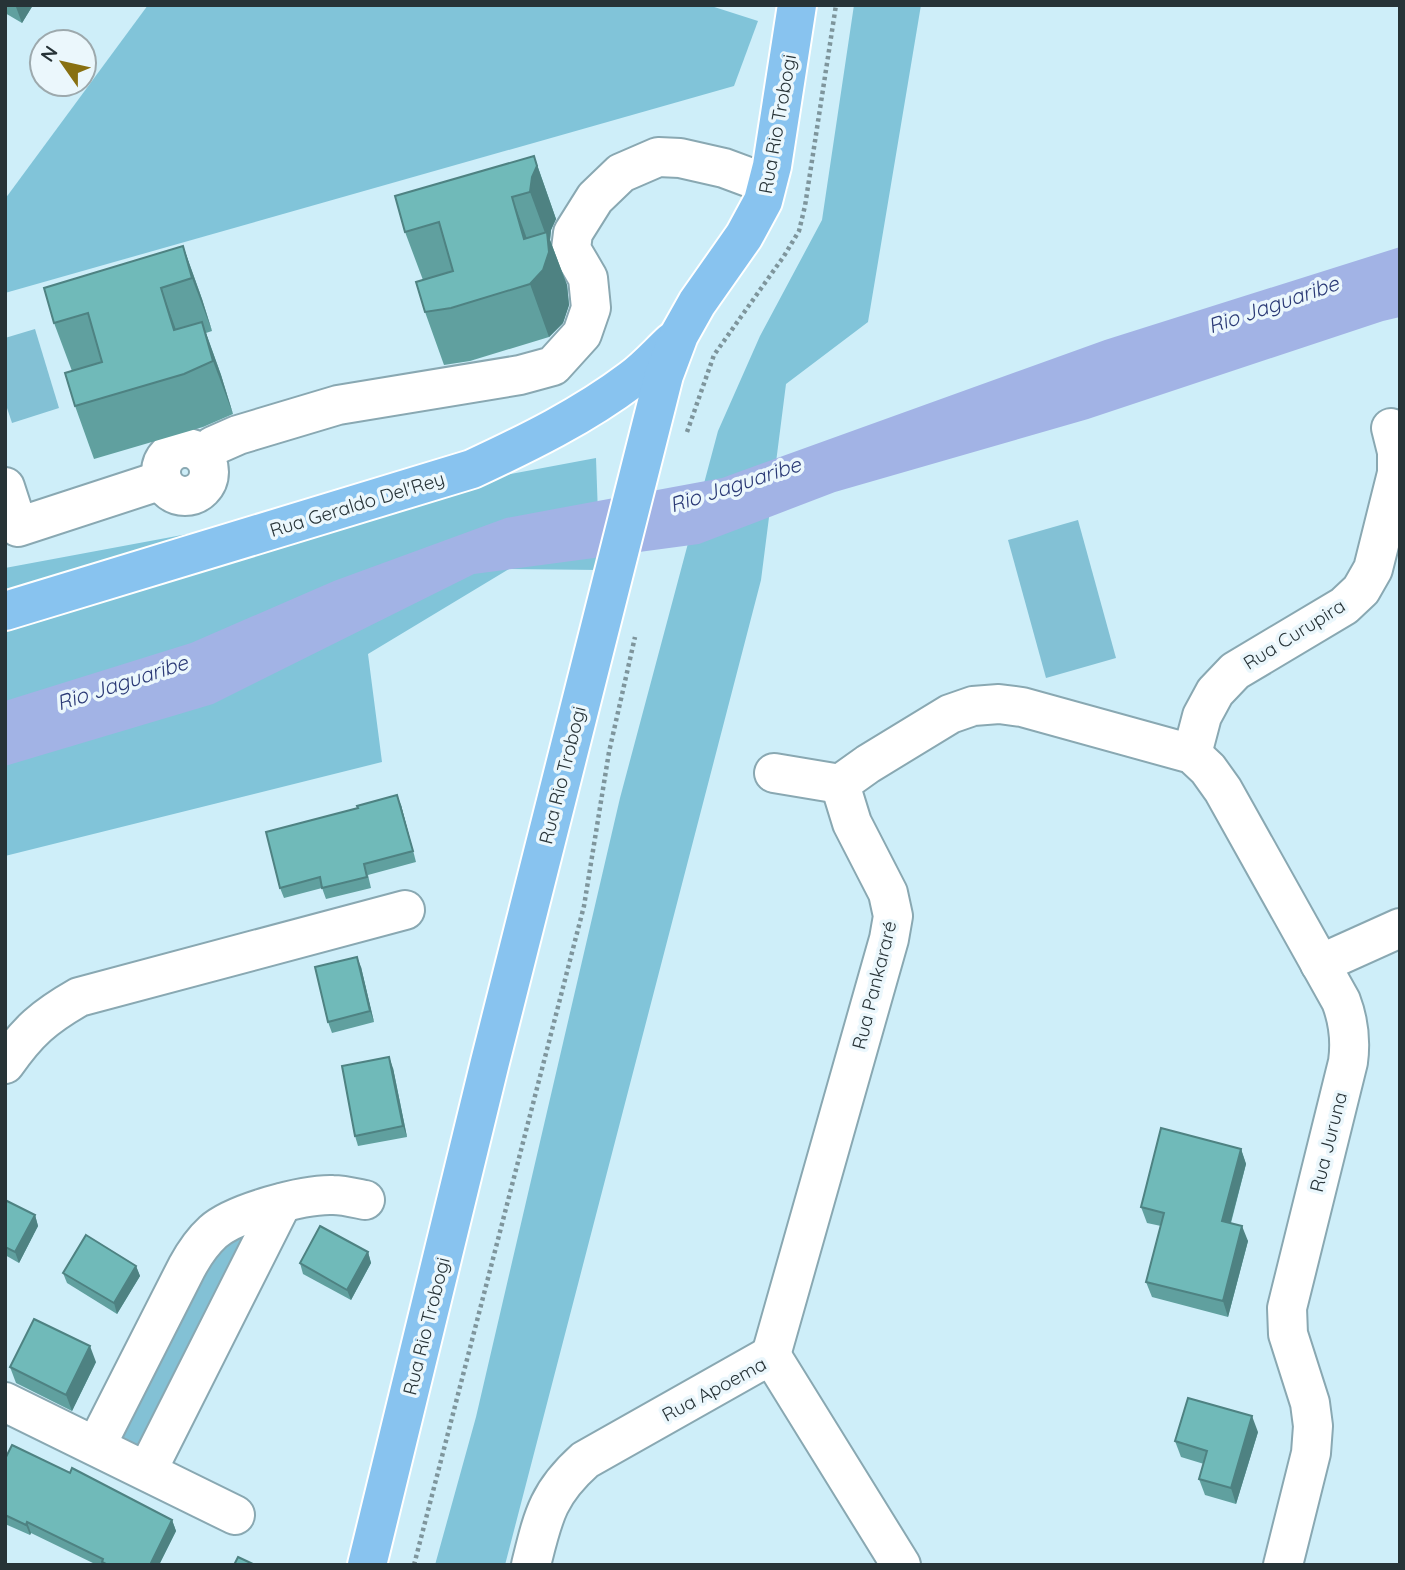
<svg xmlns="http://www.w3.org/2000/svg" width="1405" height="1570" font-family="Quicksand,sans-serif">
<rect width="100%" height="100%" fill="#ceeef9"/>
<g fill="#83c1d5">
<path d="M35 329 59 408 12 423 5 402V338Z"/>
<path d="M1078 520 1116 658 1046 678 1008 540Z"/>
<path d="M243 1234 246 1239 141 1447 124 1444 120 1436 213 1250Z"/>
</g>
<g fill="#81c4d9">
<path d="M148 5H708L758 21 734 86 5 293V199Z"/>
<path d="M854 5H921L868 322 786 384 761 580 505 1565H435L476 1417 620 798 718 431 760 336 822 220Z"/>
<path d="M596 458 600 570 509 569 368 654 382 762 5 856V568Z"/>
</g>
<path fill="#a2b3e5" d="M1400 247V317L1383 321 1088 419 835 492 699 544 474 574 213 704 5 766V701L191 643 334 581 506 518 722 478 1105 340Z"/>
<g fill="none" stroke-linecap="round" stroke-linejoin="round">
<g stroke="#89a8b2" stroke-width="42">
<g id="minor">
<circle cx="185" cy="472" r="24"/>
<path d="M204 456 213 446 238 435 338 405 520 375 553 366 582 334 591 308 588 278 571 249 573 233 595 198 621 173 658 157 680 158 724 168 767 184"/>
<path d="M5 487 18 527 162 480"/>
<path d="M1192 754 1202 716 1215 692 1235 671 1344 606 1361 590 1373 569 1397 473V452L1391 428"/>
<path d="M774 773 840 784"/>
<path d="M1320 964 1400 928"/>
<path d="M5 1064C28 1031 44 1017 79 997L405 910"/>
<path d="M771 1355 889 939 893 916 888 893 852 823 840 784 868 764 950 714 973 706 999 704 1022 707 1192 754 1208 769 1223 790 1341 1001C1349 1022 1351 1040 1348 1062L1287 1308 1288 1334 1310 1403 1313 1426 1311 1453 1283 1565"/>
<path d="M5 1402 235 1515"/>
<path d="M96 1446 187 1267C194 1254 202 1242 213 1232 234 1213 304 1194 333 1195 343 1195 355 1198 365 1200"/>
<path d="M147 1471 282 1203"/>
<path d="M531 1565C543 1517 547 1494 585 1460L771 1355 901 1565"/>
</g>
</g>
<g stroke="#fff" stroke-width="42">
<g id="major">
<path d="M5 611 472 469C528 443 583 416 632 379 647 368 659 354 672 342"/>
<path d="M367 1565 490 1062 664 375 679 335 697 303 744 236 763 201 772 166 797 5"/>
</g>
</g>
<g stroke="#7e959c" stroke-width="4.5" stroke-dasharray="3.5 3.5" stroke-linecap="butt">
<path d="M687 432 714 355 784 256 799 231 805 206 836 5"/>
<path d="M414 1565 584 906 609 752 635 637"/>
</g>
<use href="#minor" stroke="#fff" stroke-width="38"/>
<use href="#major" stroke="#88c3ef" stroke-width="38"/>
</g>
<g fill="#60a09f">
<path d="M5 5H33L22 23 5 13Z"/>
<path d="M534 156 556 219 551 230 550 240 567 285 569 305 563 323 549 337 470 361 444 365 425 312 423 280 405 232Z"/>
<path d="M183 246 202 299 212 331 206 333 221 375 233 414 203 427 94 459 75 406 72 371 54 323Z"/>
<path d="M401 805 416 862 368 875 371 888 326 899 322 888 284 898 280 888Z"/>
<path d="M361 967 374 1022 332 1033 328 1022Z"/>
<path d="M393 1068 407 1137 358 1146 355 1136Z"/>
<path d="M1241 1149 1246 1164 1231 1223 1248 1241 1228 1317 1152 1297 1146 1282 1161 1226 1147 1223 1141 1207Z"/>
<path d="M5 1200 35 1215 38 1226 19 1263 5 1255Z"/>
<path d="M368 1252 371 1263 351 1300 303 1274 300 1263Z"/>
<path d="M136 1266 140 1276 117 1314 67 1283 63 1273Z"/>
<path d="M96 1362 72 1411 16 1383 10 1367Z"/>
<path d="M1258 1432 1236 1504 1205 1495 1199 1479 1204 1464 1181 1457 1175 1441Z"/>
<path d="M5 1459 172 1520 176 1531 159 1565H97L31 1533 30 1535 5 1524Z"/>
</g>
<g fill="#4e8282">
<path d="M18 5H33L22 23 16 7Z"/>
<path d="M534 156 556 219 551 230 550 240 567 285 569 305 563 323 549 337 530 284 524 239 512 197 531 250 548 241 530 192Z"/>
<path d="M183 246 202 299 212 331 192 278Z"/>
<path d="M161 288 180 341 174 330Z"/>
<path d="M202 322 221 375 233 414 213 361Z"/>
<path d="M397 795 401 805 416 862 413 851Z"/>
<path d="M357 957 361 967 374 1022 370 1011Z"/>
<path d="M389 1057 393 1068 407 1137 403 1126Z"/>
<path d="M1241 1149 1246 1164 1227 1236 1222 1221Z"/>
<path d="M35 1215 38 1226 19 1263 15 1252Z"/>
<path d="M1242 1226 1248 1241 1228 1317 1223 1301Z"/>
<path d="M368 1252 371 1263 351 1300 347 1290Z"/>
<path d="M136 1266 140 1276 117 1314 114 1303Z"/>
<path d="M90 1346 96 1362 72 1411 66 1395Z"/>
<path d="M1252 1416 1258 1432 1236 1504 1231 1488Z"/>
<path d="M172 1520 176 1531 159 1565H150Z"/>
<path d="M27 1522 31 1533 30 1535 26 1525Z"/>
</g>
<g fill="#70bab9" stroke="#4e8282" stroke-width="2">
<path d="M534 156 537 166 532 177 530 192 512 197 524 239 547 232 549 252 543 270 530 284 451 308 425 312 416 282 453 271 439 222 405 232 395 196Z"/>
<path d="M183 246 192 278 161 288 174 330 202 322 213 361 184 374 75 406 65 373 102 362 88 313 54 323 44 288Z"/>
<path d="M397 795 413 851 364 864 367 877 322 888 320 877 280 888 266 832 358 808 357 806Z"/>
<path d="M357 957 370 1011 328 1022 315 967Z"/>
<path d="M389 1057 403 1126 355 1136 342 1066Z"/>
<path d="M1161 1128 1241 1149 1222 1221 1242 1226 1223 1301 1146 1282 1164 1213 1141 1207Z"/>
<path d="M5 1200 35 1215 15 1252 5 1247Z"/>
<path d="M320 1226 368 1252 347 1290 300 1263Z"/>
<path d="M86 1235 136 1266 114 1303 63 1273Z"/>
<path d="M34 1319 90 1346 66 1395 10 1367Z"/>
<path d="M1188 1398 1252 1416 1231 1488 1199 1479 1207 1451 1175 1441Z"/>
<path d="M12 1445 70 1473 72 1468 172 1520 150 1565H108L102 1562 103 1559 27 1522 26 1525 5 1515V1459Z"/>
<path d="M238 1557 255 1565H234Z"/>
</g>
<g text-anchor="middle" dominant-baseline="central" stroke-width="7" stroke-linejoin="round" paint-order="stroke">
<g font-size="19" fill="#273337" stroke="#ebf7fc">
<text transform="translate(777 124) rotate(-80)">Rua Rio Trobogi</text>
<text transform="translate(357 504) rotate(-17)">Rua Geraldo Del'Rey</text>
<text transform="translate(1294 634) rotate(-32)">Rua Curupira</text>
<text transform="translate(562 775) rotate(-76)">Rua Rio Trobogi</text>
<text transform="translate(874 985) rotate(-76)">Rua Pankararé</text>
<text transform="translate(1328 1142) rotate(-76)">Rua Juruna</text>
<text transform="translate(426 1326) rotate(-76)">Rua Rio Trobogi</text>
<text transform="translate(714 1389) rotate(-28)">Rua Apoema</text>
</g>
<g font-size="21" font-style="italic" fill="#2b3a76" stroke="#ebf7fc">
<text transform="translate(1273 304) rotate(-19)">Rio Jaguaribe</text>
<text transform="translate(735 484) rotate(-18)">Rio Jaguaribe</text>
<text transform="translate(122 682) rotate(-18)">Rio Jaguaribe</text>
</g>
</g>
<rect width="1405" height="1570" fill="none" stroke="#273337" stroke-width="14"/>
<g transform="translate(63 63) rotate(304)"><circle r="33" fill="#ebf7fc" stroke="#9da9ad" stroke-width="2"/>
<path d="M0-5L12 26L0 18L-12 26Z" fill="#887011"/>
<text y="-10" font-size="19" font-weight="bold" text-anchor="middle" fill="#273337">N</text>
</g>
</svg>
